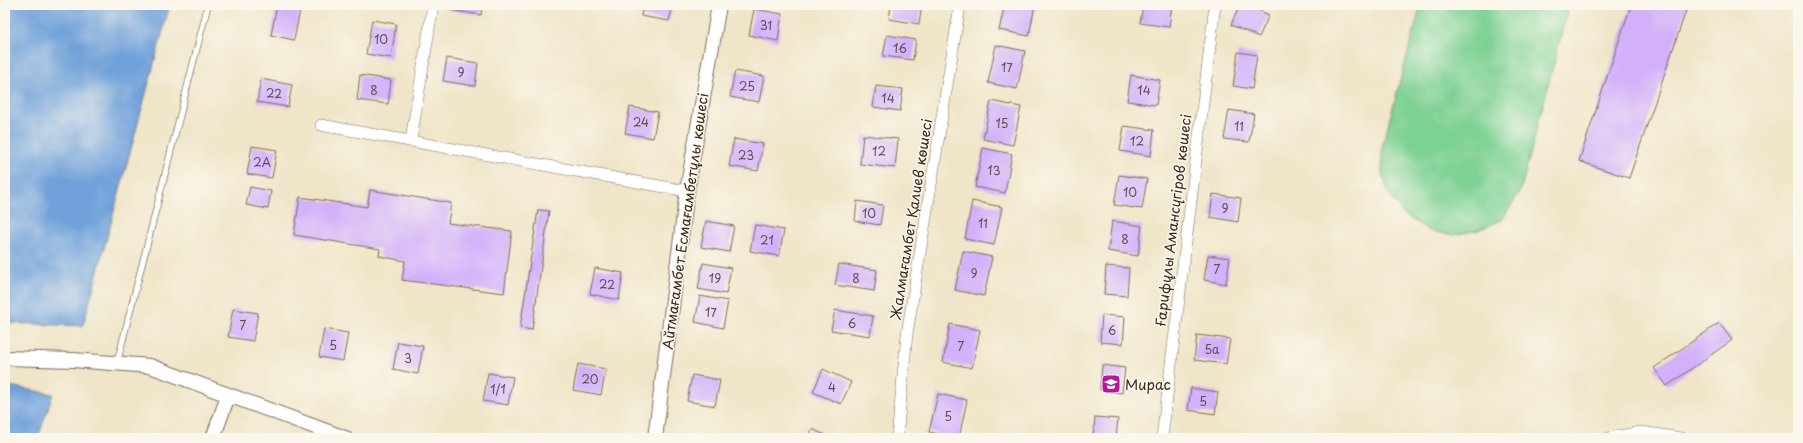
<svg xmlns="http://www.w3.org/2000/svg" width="1803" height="443" font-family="'Playpen Sans',sans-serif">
<rect width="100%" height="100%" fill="#fbf7ec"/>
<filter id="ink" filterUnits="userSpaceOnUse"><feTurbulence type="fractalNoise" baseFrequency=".025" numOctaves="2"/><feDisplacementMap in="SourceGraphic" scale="8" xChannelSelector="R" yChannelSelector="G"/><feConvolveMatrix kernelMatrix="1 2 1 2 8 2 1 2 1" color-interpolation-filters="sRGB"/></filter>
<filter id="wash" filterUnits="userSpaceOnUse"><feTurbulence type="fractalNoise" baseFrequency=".012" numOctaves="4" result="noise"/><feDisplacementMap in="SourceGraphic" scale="16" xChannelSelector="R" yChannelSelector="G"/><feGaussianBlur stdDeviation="0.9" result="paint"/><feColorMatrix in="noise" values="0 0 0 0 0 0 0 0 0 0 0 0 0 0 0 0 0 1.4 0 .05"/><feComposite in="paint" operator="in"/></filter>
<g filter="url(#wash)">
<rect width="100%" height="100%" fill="#efe5c8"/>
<path fill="#7ed194" stroke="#5c7e59" d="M1421 5H1569L1521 189 1502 220 1478 230 1453 235 1430 231 1404 215 1389 194 1382 172V147Z"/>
<g fill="#70a1da" stroke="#56667c">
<path d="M5 5H170L83 326 5 323Z"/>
<path d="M5 385 53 394 38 438H5Z"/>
</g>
<g id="blocks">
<g fill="#d2b0fa">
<path d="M277 5H301L294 40 271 35Z"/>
<path d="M450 5H482L481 15 449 10Z"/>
<path d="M604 5H626L625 10Z"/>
<path d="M643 5H673L669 21 641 16Z"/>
<path d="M891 5H922L919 24 889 19Z"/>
<path d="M1005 5H1035L1029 36 999 30Z"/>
<path d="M1143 5H1172L1169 27 1140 23Z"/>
<path d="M1240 5H1247L1269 15 1259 37 1231 25Z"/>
<path d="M1631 5H1688L1629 178 1579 161Z"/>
<path d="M754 9 782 14 778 41 749 35Z"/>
<path d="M372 20 396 24 391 58 366 54Z"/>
<path d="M887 35 916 40 913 60 883 56Z"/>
<path d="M996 45 1025 51 1017 89 988 83Z"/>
<path d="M1238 52 1257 55 1252 89 1233 86Z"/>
<path d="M447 58 478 63 475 86 443 81Z"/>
<path d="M735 71 764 76 759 102 730 97Z"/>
<path d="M360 75 391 80 388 104 357 100Z"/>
<path d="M1131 75 1160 80 1156 105 1127 101Z"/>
<path d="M261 79 292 85 288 107 257 102Z"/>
<path d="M876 86 903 89 900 111 873 107Z"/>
<path d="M991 101 1021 107 1013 145 983 139Z"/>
<path d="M630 107 658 112 653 138 625 133Z"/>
<path d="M1229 110 1254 114 1249 142 1224 139Z"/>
<path d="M1124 126 1154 130 1151 156 1120 151Z"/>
<path d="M863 135 898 139 895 168 860 164Z"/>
<path d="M734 139 763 144 758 171 729 166Z"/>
<path d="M252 146 277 150 272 178 247 174Z"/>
<path d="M983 148 1012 154 1005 193 975 187Z"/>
<path d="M1119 175 1147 179 1142 209 1114 205Z"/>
<path d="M250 187 271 191 268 209 246 205Z"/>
<path d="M370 190 451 203 448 223 512 231 504 293 402 280 405 261 379 256 380 249 294 235 300 197 367 207Z"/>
<path d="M1213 194 1241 198 1238 222 1210 217Z"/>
<path d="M857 201 883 205 880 225 855 221Z"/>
<path d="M972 201 1002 207 994 245 965 239Z"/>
<path d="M538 210 549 211 532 330 520 328Z"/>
<path d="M706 221 734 226 729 252 701 247Z"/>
<path d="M1112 221 1142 226 1138 256 1108 251Z"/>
<path d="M755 225 784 230 779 256 750 251Z"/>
<path d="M963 251 992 257 984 296 955 290Z"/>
<path d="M1208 255 1230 258 1226 284 1204 280Z"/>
<path d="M703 263 731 268 726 294 698 289Z"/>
<path d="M839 264 877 270 874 291 835 285Z"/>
<path d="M1106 266 1129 268 1127 296 1104 294Z"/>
<path d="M595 268 623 273 619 300 590 294Z"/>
<path d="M700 296 728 301 723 328 695 322Z"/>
<path d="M233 309 258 313 253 341 228 337Z"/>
<path d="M835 310 873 316 870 336 831 330Z"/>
<path d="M1102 315 1125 317 1123 344 1100 342Z"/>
<path d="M1719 323 1732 340 1667 386 1654 368Z"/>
<path d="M950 324 980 330 972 368 943 362Z"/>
<path d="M324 329 348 333 343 361 319 357Z"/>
<path d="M1197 335 1230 339 1226 364 1194 360Z"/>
<path d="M398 342 423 346 418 374 393 369Z"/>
<path d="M578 364 606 369 601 395 573 390Z"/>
<path d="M1102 365 1125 368 1122 393 1100 390Z"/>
<path d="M823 369 851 382 841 404 813 392Z"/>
<path d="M488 373 513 377 508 405 483 401Z"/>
<path d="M692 375 720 380 715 406 687 401Z"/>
<path d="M1191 388 1218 392 1215 414 1188 410Z"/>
<path d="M938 394 967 400 959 438 929 432Z"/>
<path d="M1095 417 1118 419 1116 438H1093Z"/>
<path d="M812 429 832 438H808Z"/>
</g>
</g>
</g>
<g filter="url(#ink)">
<use href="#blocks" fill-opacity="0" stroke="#7a6b5a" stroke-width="1"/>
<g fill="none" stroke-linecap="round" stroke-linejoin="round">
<g stroke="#7a6b5a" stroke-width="7">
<path id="service" d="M117 363 208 5"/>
</g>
<g stroke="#7a6b5a" stroke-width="12">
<g id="minor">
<path d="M321 125 687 191"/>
<path d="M411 140 433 5"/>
<path d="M897 438 907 334 960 5"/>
<path d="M1162 438 1215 5"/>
<path d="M1609 438 1641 432 1681 438"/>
</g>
</g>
<g stroke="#7a6b5a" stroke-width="16">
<g id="tertiary">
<path d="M5 358 73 360 150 366 345 438"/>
<path d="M213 438 228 396"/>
<path d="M655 438 687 191 719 5"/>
</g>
</g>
<use href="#service" stroke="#fff" stroke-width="5.5"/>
<use href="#minor" stroke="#fff" stroke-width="11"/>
<use href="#tertiary" stroke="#fff" stroke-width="14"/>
</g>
</g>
<defs>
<g id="school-square" transform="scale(1)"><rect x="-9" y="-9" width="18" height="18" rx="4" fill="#b5179e" stroke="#fbf7ec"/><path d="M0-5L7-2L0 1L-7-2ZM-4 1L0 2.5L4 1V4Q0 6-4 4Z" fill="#fff"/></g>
</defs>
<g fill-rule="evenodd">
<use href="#school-square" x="1111" y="384"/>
</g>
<g text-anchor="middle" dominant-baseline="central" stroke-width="3" stroke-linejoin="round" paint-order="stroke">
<g font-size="12" fill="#614c55">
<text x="766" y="25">31</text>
<text x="381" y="39">10</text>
<text x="900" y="48">16</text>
<text x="1007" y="67">17</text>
<text x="461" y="72">9</text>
<text x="747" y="86">25</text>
<text x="374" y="90">8</text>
<text x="1144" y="90">14</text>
<text x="274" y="93">22</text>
<text x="888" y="98">14</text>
<text x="641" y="122">24</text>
<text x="1002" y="123">15</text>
<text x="1239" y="126">11</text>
<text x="1137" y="141">12</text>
<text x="879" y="151">12</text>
<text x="746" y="155">23</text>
<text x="262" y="162">2А</text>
<text x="994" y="170">13</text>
<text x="1130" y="192">10</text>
<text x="1225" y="208">9</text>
<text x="869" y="213">10</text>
<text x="983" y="223">11</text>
<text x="1125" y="239">8</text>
<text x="767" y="240">21</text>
<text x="1217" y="269">7</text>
<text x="974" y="273">9</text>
<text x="715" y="278">19</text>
<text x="856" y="278">8</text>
<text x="607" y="284">22</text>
<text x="711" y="312">17</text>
<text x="852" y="323">6</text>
<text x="243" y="325">7</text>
<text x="1112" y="330">6</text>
<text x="333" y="345">5</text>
<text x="961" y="346">7</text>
<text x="1212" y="349">5а</text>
<text x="408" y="358">3</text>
<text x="590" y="379">20</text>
<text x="832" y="387">4</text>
<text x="498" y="389">1/1</text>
<text x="1203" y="401">5</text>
<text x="948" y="416">5</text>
</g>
<g font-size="14" fill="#3b2a1e" stroke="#fbf7ec">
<text transform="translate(911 219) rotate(-81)">Жалмағамбет Қалиев көшесі</text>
<text transform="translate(1173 220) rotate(-83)">Ғарифұлы Амансүгіров көшесі</text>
<text transform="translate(685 221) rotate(-82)">Айтмағамбет Есмағамбетұлы көшесі</text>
</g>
<g font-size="14" fill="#3b2a1e" stroke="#fbf7ec" text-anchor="start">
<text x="1125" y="384">Мирас</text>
</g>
</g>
<rect width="1803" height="443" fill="none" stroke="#fbf7ec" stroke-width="20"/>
</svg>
